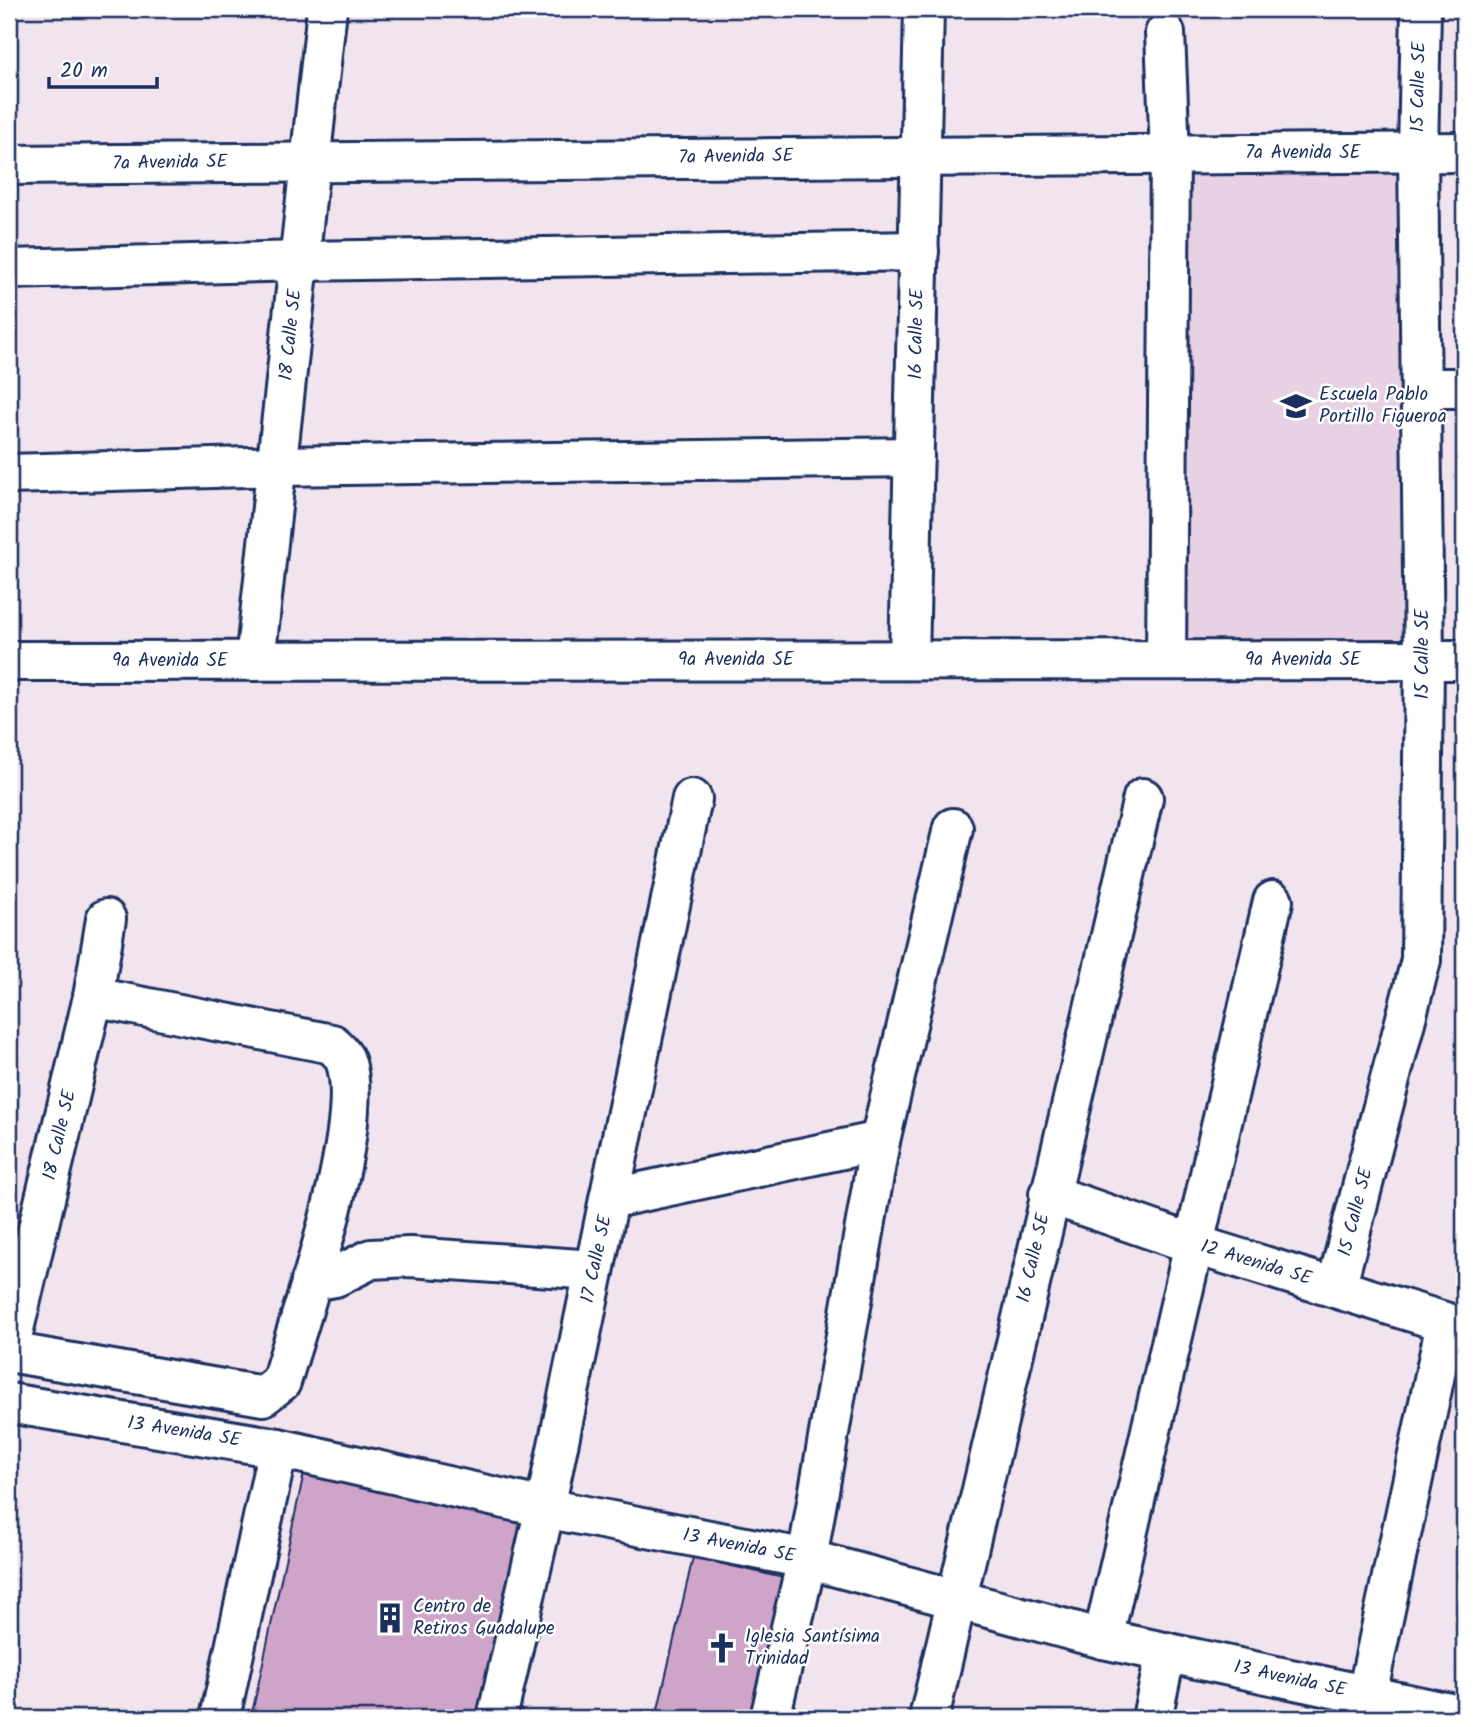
<svg xmlns="http://www.w3.org/2000/svg" width="1473" height="1727" font-family="Kalam,sans-serif">
<rect width="100%" height="100%" fill="#f1e4ef"/>
<filter id="ink" filterUnits="userSpaceOnUse"><feTurbulence type="fractalNoise" baseFrequency=".0143" numOctaves="2"/><feDisplacementMap in="SourceGraphic" scale="14" xChannelSelector="R" yChannelSelector="G"/><feConvolveMatrix kernelMatrix="1 2 1 2 8 2 1 2 1" color-interpolation-filters="sRGB"/></filter>
<g filter="url(#ink)">
<path fill="#e7d1e4" d="M1185 168H1405L1411 647 1183 644Z"/>
<g fill="#0003">
<path d="M307 1469 501 1718H253Z"/>
<path d="M712 1540 805 1562 768 1718H658L695 1558Z"/>
</g>
<g fill="#cfa4c9" stroke="#1b2f5e" stroke-width="2">
<path d="M305 1468 528 1518 484 1718H251Z"/>
<path d="M693 1557 788 1579 756 1718H656Z"/>
</g>
<g fill="none" stroke-linecap="round" stroke-linejoin="round">
<g stroke="#1b2f5e" stroke-width="44">
<g id="street">
<path d="M1165 33 1170 154 1166 660"/>
<path d="M9 165 1464 152"/>
<path d="M9 269 299 261 919 251"/>
<path d="M1421 388H1464"/>
<path d="M9 474 277 466 914 457"/>
<path d="M909 660 924 9"/>
<path d="M9 661 1464 660"/>
<path d="M255 661 327 9"/>
<path d="M1049 1194 1193 1244 1464 1328"/>
<path d="M609 1199 880 1141"/>
<path d="M311 1281 335 1277 371 1259 410 1257 594 1270"/>
<path d="M1336 1288 1421 960 1424 660 1418 153 1421 9"/>
<path d="M9 1350 93 997 106 919"/>
<path d="M9 1352 263 1396 281 1382C301 1313 368 1123 345 1060 343 1054 336 1049 332 1044L93 997"/>
<path d="M9 1403 278 1448 545 1508 807 1559 1103 1639 1464 1716"/>
<path d="M1103 1639 1273 901"/>
<path d="M220 1718 278 1448"/>
<path d="M497 1718 545 1508 692 799"/>
<path d="M770 1718 807 1559 880 1141 953 828"/>
<path d="M929 1718 1143 798"/>
<path d="M1152 1718 1166 1652"/>
<path d="M1362 1718 1446 1323"/>
</g>
</g>
<use href="#street" stroke="#fff" stroke-width="38"/>
</g>
</g>
<defs>
<g id="school-bare" transform="scale(2.415)"><path d="M0-5L7-2L0 1L-7-2ZM-4 1L0 2.5L4 1V4Q0 6-4 4Z" fill="#1b2f5e" stroke="#fff" stroke-width="2.5" paint-order="stroke"/></g>
<g id="building-bare" transform="scale(2.415)"><path d="M-4-6H4V6H1V3H-1V6H-4ZM-2.5-4.3h1.7v1.8h-1.7ZM.8-4.3h1.7v1.8H.8ZM-2.5-1h1.7V.8h-1.7ZM.8-1h1.7V.8H.8Z" fill="#1b2f5e" stroke="#fff" stroke-width="2.5" paint-order="stroke"/></g>
<g id="church-bare" transform="scale(2.415)"><path d="M-1.2-6h2.4v3.5h3.3v2.4h-3.3V6h-2.4V-.1h-3.3v-2.4h3.3Z" fill="#1b2f5e" stroke="#fff" stroke-width="2.5" paint-order="stroke"/></g>
</defs>
<g fill-rule="evenodd">
<use href="#school-bare" x="1296" y="406"/>
<use href="#building-bare" x="390" y="1618"/>
<use href="#church-bare" x="722" y="1648"/>
</g>
<g text-anchor="middle" dominant-baseline="central" stroke-width="5" stroke-linejoin="round" paint-order="stroke">
<g font-size="19" fill="#1b2f5e" stroke="#fff">
<text transform="translate(1419 87) rotate(-89)">15 Calle SE</text>
<text x="1303" y="153">7a Avenida SE</text>
<text transform="translate(736 157) rotate(-1)">7a Avenida SE</text>
<text transform="translate(170 163) rotate(-1)">7a Avenida SE</text>
<text transform="translate(917 334) rotate(-89)">16 Calle SE</text>
<text transform="translate(291 335) rotate(-84)">18 Calle SE</text>
<text transform="translate(1423 654) rotate(-90)">15 Calle SE</text>
<text x="736" y="660">9a Avenida SE</text>
<text x="1303" y="660">9a Avenida SE</text>
<text x="170" y="661">9a Avenida SE</text>
<text transform="translate(60 1135) rotate(-77)">18 Calle SE</text>
<text transform="translate(1356 1212) rotate(-76)">15 Calle SE</text>
<text transform="translate(1034 1258) rotate(-77)">16 Calle SE</text>
<text transform="translate(597 1259) rotate(-78)">17 Calle SE</text>
<text transform="translate(1256 1263) rotate(17)">12 Avenida SE</text>
<text transform="translate(184 1432) rotate(9)">13 Avenida SE</text>
<text transform="translate(739 1546) rotate(11)">13 Avenida SE</text>
<text transform="translate(1290 1679) rotate(12)">13 Avenida SE</text>
</g>
<g font-size="19" fill="#1b2f5e" stroke="#fff" text-anchor="start">
<text x="1319" y="395">Escuela Pablo<tspan x="1319" dy="22">Portillo Figueroa</tspan></text>
<text x="413" y="1607">Centro de<tspan x="413" dy="22">Retiros Guadalupe</tspan></text>
<text x="745" y="1637">Iglesia Santísima<tspan x="745" dy="22">Trinidad</tspan></text>
</g>
</g>
<rect width="1473" height="1727" fill="none" stroke="#fff" stroke-width="35"/>
<rect x="18" y="18" width="1438" height="1692" fill="none" stroke="#1b2f5e" stroke-width="2.5" filter="url(#ink)"/>
<path d="M49 77v10h108v-10" fill="none" stroke="#1b2f5e" stroke-width="3.5"/>
<text x="60" y="77" font-size="21" fill="#1b2f5e" stroke="#ffffff" stroke-width="5" paint-order="stroke">20 m</text>
</svg>
